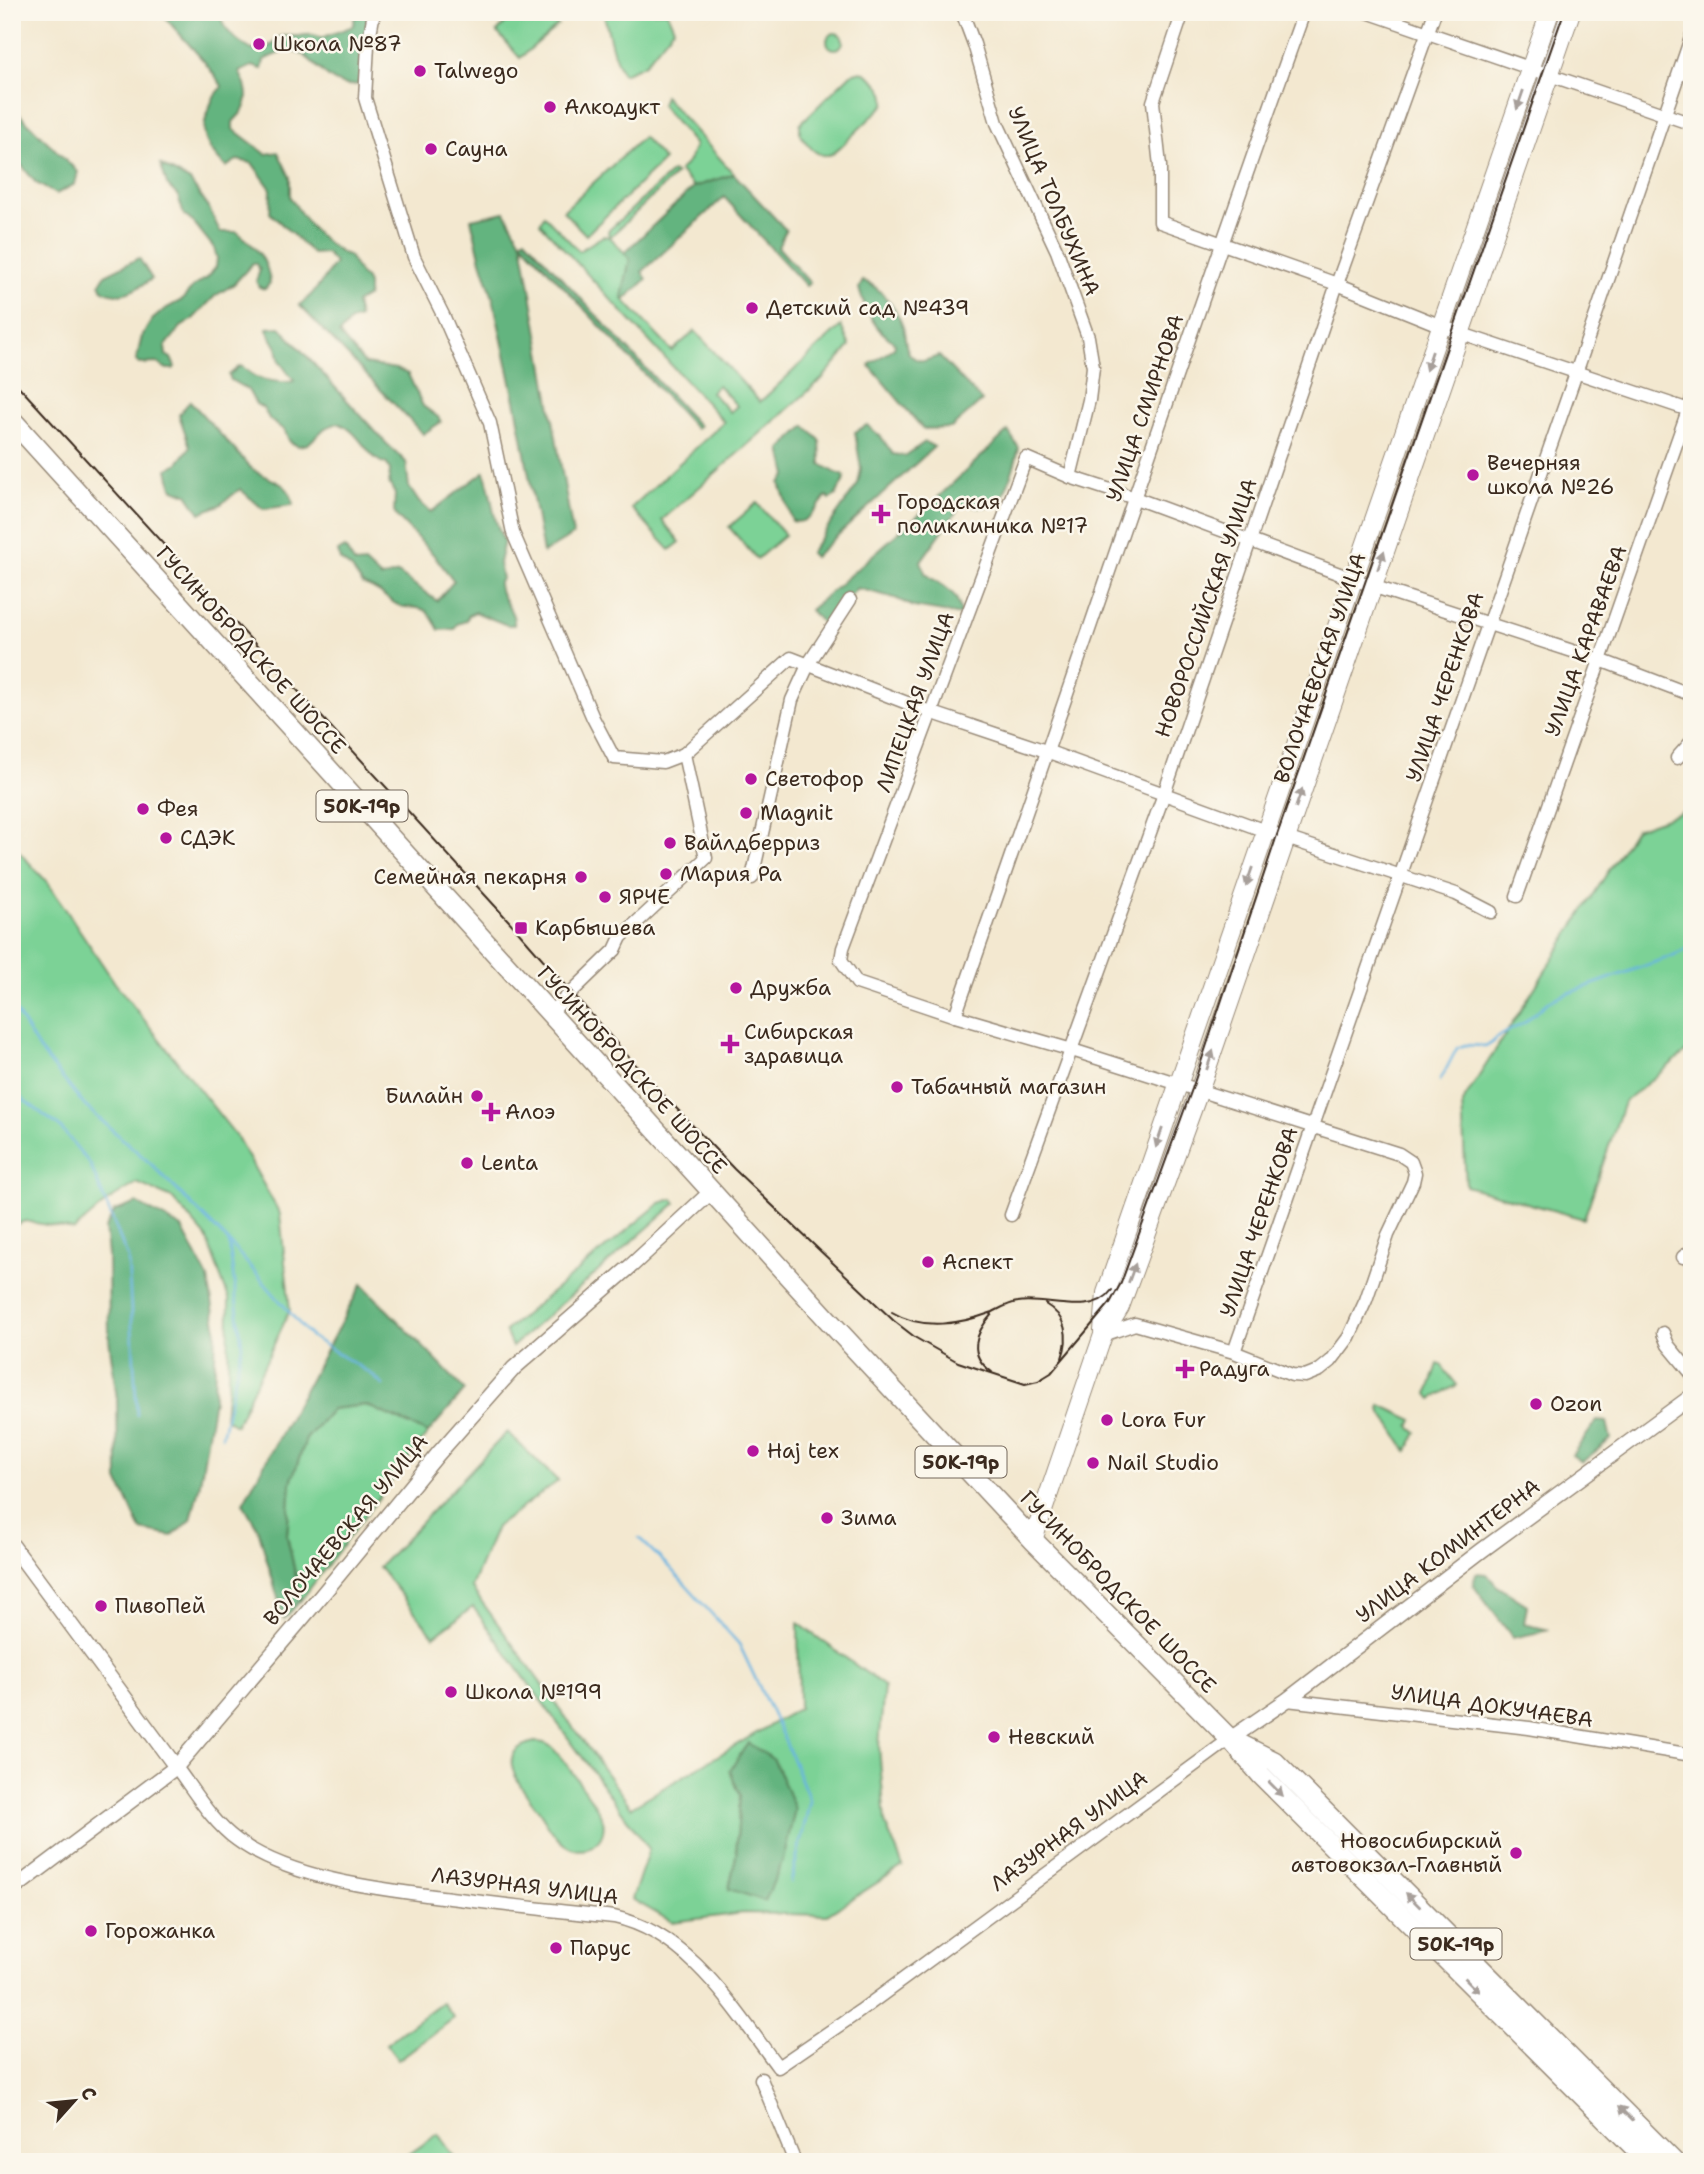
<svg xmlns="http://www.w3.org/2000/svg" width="1704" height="2174" font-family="'Shantell Sans',sans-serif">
<rect width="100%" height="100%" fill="#fbf7ec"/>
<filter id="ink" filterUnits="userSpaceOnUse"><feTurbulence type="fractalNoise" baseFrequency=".0143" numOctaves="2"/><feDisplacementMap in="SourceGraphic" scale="14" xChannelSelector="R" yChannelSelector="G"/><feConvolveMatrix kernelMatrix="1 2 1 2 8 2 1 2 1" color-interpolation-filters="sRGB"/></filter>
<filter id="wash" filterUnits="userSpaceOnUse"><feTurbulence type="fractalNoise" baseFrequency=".00686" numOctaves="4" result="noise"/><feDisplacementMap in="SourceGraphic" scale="28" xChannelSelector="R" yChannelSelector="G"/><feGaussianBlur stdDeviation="1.57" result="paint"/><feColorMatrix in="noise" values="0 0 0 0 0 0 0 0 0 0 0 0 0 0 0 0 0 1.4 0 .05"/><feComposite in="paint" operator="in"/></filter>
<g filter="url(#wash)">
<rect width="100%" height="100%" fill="#f3e8d0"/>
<g fill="#7bd296" stroke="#5b7e5a" stroke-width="2" fill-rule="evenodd">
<path d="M515 12H548L558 25 520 58 497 32Z"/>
<path d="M603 12H667L674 28 644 65 623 74C611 54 610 35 603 12Z"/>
<circle cx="835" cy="41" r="8"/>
<path d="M861 71C873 77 888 90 885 104L834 153C819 161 808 146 800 134V124L851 74Z"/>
<path d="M664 96 734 174 694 187 679 171 689 161 695 145 661 105Z"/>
<path d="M643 137 664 160 586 235 563 211Z"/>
<path d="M672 172 676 174 610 237 630 259 622 298 672 351 695 331 760 402 841 326 850 346 822 379 662 520 680 542 670 550 631 508 724 422 540 223 544 215 579 251 603 236 609 237 608 231ZM718 385 737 406 730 412 711 392Z"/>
<path d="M757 503 785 535 757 559 729 527Z"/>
<path d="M1692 809V1047L1624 1102 1584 1219 1466 1186 1462 1103 1635 829Z"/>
<path d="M12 844 48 883 115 983 237 1137 280 1214 290 1310 236 1425 225 1418 228 1382 229 1299 206 1237 172 1198 137 1183 108 1201 74 1230 25 1221 12 1226Z"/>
<path d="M673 1199 676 1203 512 1347 505 1331 660 1203Z"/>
<path d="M1438 1364 1441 1365 1457 1385 1432 1399 1428 1394Z"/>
<path d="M366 1405 428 1433 301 1600 287 1536 291 1482 306 1439 332 1409Z"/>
<path d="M1381 1405 1413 1420 1410 1427 1417 1433 1407 1451 1380 1410Z"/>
<path d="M507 1432 558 1481 496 1527 471 1587 631 1807 799 1708 798 1623 884 1686 879 1746 885 1823 903 1866 827 1915 744 1913 672 1922 632 1899 649 1849 473 1607 434 1636 379 1567ZM730 1770 783 1860 729 1889 736 1856 740 1795Z"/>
<path d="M535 1742C541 1742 546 1743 550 1746 559 1752 600 1810 603 1820 605 1829 602 1839 595 1844 589 1849 582 1851 575 1849 558 1846 548 1824 539 1811 524 1791 488 1751 535 1742Z"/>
<path d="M442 2002 454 2018 398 2060 386 2044Z"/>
<path d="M438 2134 456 2159 452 2162H398Z"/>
</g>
<g fill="#64b47f" stroke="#506f4e" stroke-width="2">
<path d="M160 12H220C221 29 238 42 252 50L272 45C280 32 286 37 298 36 308 35 311 33 321 38L351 27 354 24 355 12H371L361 83C330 95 315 56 297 52 286 50 273 55 264 60L262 69 252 66 239 72C247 85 251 101 241 113 239 116 235 119 233 122V129L266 154 278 152 290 177V197L302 215 315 232 338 251 349 256 362 277 365 278 368 284V296L356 303 359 318 350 321 339 334 365 364 396 369 408 374 423 406 438 417 441 422 423 434 299 305C315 294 325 277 335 263L326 253 313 254 270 213 271 189 252 163 237 160 226 167C202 144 198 130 213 99 215 95 220 91 222 86L203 60Z"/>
<path d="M12 107 78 172 75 184 56 194 36 183 12 154Z"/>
<path d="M161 165 190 181 209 208 220 232H237C255 246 268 259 270 283L265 289 259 287 256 281 260 270 256 264 253 263 234 284 215 296 192 320 181 327 165 347 166 355 171 358 175 367 173 369H167L157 363 139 364 136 361 142 336 152 320 165 309 182 300 194 286 207 278 216 267 217 258 214 248 194 223 184 215 178 196 167 185Z"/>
<path d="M734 174 786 230 778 247 810 283 806 286 724 197 642 272 647 279 624 300 622 297 630 259 624 253 694 187Z"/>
<path d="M505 212 521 241 525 238 699 426 696 429 522 242 573 535 543 553 518 415 493 298 481 261 471 219Z"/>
<path d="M139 258 152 279C137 289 121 300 103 290L100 283 105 275Z"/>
<path d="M863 281C881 286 897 310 903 327 907 340 902 359 924 361L939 356 982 401 951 428 923 429 869 365 894 348 895 344C890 338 883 334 878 328 871 320 861 298 859 288Z"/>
<path d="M280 327 386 443 406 462 409 487 419 502 431 512 484 472C494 497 490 514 504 541L499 563 502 579 499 582C498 598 516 610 514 625H507L475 612 469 615 466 621 457 624 455 629 439 630C435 623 432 616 426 611 416 605 407 610 398 605 386 599 376 587 363 585L352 569 340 560 338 551 345 548 355 564 365 563 381 578 398 573C411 582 423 591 437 601L454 581 432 553 397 517 394 512 395 494 389 483 390 470 387 464C366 459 362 432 338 423L325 428 308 444 298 446 290 442 284 430 270 420 263 408 256 404 248 390 231 380 229 375 240 366C245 368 249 372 254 376 261 380 286 384 294 381L280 362 277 348 267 330V328Z"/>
<path d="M190 401 252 469C268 481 291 480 293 505L263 509 240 489 220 505 200 513 187 494 172 488 168 469 178 463 190 447 179 415Z"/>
<path d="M867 425 881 437 893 454 905 456 925 442 934 447 814 557 810 553 858 484 861 469 855 432Z"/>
<path d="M805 426 820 440 821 464 838 474H843L845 478 836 495 830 499 827 496C817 506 809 526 792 521L780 483 787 475 781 449Z"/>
<path d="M1008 431 1019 448C1016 460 1006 499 995 505 986 509 971 506 961 505L921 561 925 573C941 587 959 589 961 615L914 607 895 598 857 588 823 624 810 610 931 504Z"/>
<path d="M137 1203 182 1228 208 1278 216 1325 214 1399 200 1483 191 1520 172 1536 141 1530 118 1480 117 1399 109 1339 108 1255 105 1228 115 1211Z"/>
<path d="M362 1284 465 1390 428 1433 366 1405 332 1409 306 1439 291 1482 287 1536 301 1600 284 1619 258 1529 243 1503Z"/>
<path d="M1597 1421 1607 1422 1611 1439 1582 1462 1572 1455Z"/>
<path d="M1476 1573 1487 1574 1496 1585 1527 1605 1524 1624 1549 1630 1513 1638 1473 1585Z"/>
<path d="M748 1743 774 1760 795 1809 783 1860 765 1901 729 1889 736 1856 740 1795 730 1770Z"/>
</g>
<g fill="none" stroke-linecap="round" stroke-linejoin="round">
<g stroke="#68b4e1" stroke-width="2.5">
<path d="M12 1005 38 1048 85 1106 151 1164 229 1242 242 1346 222 1436"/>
<path d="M1440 1081 1457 1048 1465 1045 1485 1046 1492 1043 1499 1036 1524 1023 1549 1001 1558 997 1672 956 1692 947"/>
<path d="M12 1085 21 1098 60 1127 90 1164 128 1258 137 1415"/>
<path d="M229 1242 310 1336 371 1374 383 1385"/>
<path d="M639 1538 671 1569 739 1644 785 1741 810 1801 791 1882"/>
</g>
</g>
</g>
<g filter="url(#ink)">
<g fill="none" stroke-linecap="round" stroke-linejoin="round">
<g stroke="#978977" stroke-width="15">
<g id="minor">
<path d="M374 12 368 45 365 98 414 257 443 315 490 423 513 533 593 718 614 758 663 762 684 754 706 858 621 937 615 950 551 1012"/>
<path d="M962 12 974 44 997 123 1057 251 1088 337 1093 367 1089 400 1070 477"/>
<path d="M1183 12 1153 102 1160 166V222L1337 284 1459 333 1692 411"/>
<path d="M1367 12 1692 124"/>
<path d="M684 754 791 658 933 713 1049 752 1271 833 1456 894 1491 912"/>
<path d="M1677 758 1692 741"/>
<path d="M752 878 792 700 809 663 850 600"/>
<path d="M1517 896 1692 399"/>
<path d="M955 1016C1073 682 1184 346 1304 12"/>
<path d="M1011 1215 1164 794 1337 284 1435 12"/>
<path d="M1683 1257 1692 1250"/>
<path d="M1663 1333 1668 1345 1692 1374"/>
<path d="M1103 1335 1135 1324 1234 1352 1292 1375 1305 1376 1320 1370 1331 1361 1349 1337 1366 1300 1388 1235 1413 1182 1415 1173 1411 1162 1399 1154 1072 1050 955 1016 857 983 841 960 843 948 1026 458 1070 477 1135 498 1372 586 1600 660 1692 695"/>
<path d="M1234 1352 1576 373 1692 35"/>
<path d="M1287 1700 1529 1728 1692 1755"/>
<path d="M176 1767C194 1791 212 1822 237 1840 291 1880 385 1890 450 1898 504 1905 559 1911 614 1917 689 1933 734 2009 778 2067L860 2011 1230 1739"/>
<path d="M761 2079 795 2162"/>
</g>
</g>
<g stroke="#978977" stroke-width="17">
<g id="tertiary">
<path d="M12 1545 176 1767"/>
<path d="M1230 1739 1287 1700 1481 1551 1692 1396"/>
<path d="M12 1890 176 1767 322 1595 438 1454 514 1368 632 1265 712 1191"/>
</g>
</g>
<g stroke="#978977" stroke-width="20">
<g id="secondary">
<path d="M1103 1331 1106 1293 1550 12"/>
<path d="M1033 1540 1103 1335 1120 1307 1199 1091 1571 12"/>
</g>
</g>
<g stroke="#978977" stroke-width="22">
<g id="primary">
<path d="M12 420 829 1321 1033 1540 1230 1739 1262 1776 1649 2162"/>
<path d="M1240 1744 1274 1761 1674 2162"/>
</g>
</g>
<use href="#minor" stroke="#fff" stroke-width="12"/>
<use href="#tertiary" stroke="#fff" stroke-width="14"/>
<use href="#secondary" stroke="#fff" stroke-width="18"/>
<use href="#primary" stroke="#fff" stroke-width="19"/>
<g stroke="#3b2a1e" stroke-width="2">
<path d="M12 379 518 931 640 1070 734 1169 894 1321 916 1338 958 1362 1025 1384 1038 1381 1051 1373 1110 1303 1121 1283 1192 1089 1277 835 1564 12"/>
<path d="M1045 1304C1066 1316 1070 1336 1062 1358"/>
<path d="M892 1312C923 1331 960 1324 993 1312 1001 1308 1009 1303 1018 1302 1046 1297 1092 1318 1112 1290"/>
<path d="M992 1314C975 1333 967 1355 992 1372"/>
</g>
</g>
<defs><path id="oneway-solid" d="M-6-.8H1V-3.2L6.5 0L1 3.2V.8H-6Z" transform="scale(1.75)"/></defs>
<g fill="#a79f9a">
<use href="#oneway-solid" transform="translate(1520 100) rotate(109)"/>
<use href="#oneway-solid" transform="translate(1429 361) rotate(109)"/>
<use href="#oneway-solid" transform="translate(1381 560) rotate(-71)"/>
<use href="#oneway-solid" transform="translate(1299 798) rotate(-71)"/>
<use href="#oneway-solid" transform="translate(1249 877) rotate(109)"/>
<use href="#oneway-solid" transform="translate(1210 1060) rotate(-71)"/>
<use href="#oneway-solid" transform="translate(1159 1138) rotate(109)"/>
<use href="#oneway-solid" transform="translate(1132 1273) rotate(-70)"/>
<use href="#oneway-solid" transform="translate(1276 1789) rotate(45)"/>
<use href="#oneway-solid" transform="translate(1413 1900) rotate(-135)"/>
<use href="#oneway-solid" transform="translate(1472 1985) rotate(45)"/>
<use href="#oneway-solid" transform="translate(1626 2113) rotate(-135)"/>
</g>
</g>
<g fill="#b5179e" stroke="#fbf7ec" stroke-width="2.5">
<circle cx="259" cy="44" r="7"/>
<circle cx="420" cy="71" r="7"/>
<circle cx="550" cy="107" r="7"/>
<circle cx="431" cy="149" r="7"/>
<circle cx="752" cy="308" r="7"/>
<circle cx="1473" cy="475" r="7"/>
<path d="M877.5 503.5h7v7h7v7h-7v7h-7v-7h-7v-7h7z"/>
<circle cx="751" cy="779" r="7"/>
<circle cx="143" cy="809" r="7"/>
<circle cx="746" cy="813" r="7"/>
<circle cx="166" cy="838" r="7"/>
<circle cx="670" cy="843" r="7"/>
<circle cx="666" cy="874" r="7"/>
<circle cx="581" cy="877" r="7"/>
<circle cx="605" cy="897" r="7"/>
<rect x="514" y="921" width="14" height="14" rx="3.5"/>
<circle cx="736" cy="988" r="7"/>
<path d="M726.5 1033.5h7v7h7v7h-7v7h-7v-7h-7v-7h7z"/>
<circle cx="897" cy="1087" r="7"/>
<circle cx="477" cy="1096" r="7"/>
<path d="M487.5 1101.5h7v7h7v7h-7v7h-7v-7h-7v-7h7z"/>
<circle cx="467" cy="1163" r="7"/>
<circle cx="928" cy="1262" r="7"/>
<path d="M1181.5 1358.5h7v7h7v7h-7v7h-7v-7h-7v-7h7z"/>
<circle cx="1536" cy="1404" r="7"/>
<circle cx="1107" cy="1420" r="7"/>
<circle cx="753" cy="1451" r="7"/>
<circle cx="1093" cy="1463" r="7"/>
<circle cx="827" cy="1518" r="7"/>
<circle cx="101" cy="1606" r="7"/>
<circle cx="451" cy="1692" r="7"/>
<circle cx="994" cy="1737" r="7"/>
<circle cx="1516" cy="1853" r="7"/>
<circle cx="91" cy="1931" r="7"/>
<circle cx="556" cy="1948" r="7"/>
</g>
<g text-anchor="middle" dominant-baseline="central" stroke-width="5" stroke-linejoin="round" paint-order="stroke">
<g fill="#fbf7ec" stroke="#75685c" stroke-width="2">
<rect x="316.5" y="790.5" width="91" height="31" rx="5"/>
<rect x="915.5" y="1446.5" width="91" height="31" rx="5"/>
<rect x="1410.5" y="1928.5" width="91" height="31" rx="5"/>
</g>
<g font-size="19" font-weight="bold" fill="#3b2a1e">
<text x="362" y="806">50К-19р</text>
<text x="961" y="1462">50К-19р</text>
<text x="1456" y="1944">50К-19р</text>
</g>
<g font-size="21" fill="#3b2a1e" stroke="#fbf7ec" text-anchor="start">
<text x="273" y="44">Школа №87</text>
<text x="434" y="71">Talwego</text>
<text x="564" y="107">Алкодукт</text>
<text x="445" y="149">Сауна</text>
<text x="766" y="308">Детский сад №439</text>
<text x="1487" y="463">Вечерняя<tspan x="1487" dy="24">школа №26</tspan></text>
<text x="897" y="502">Городская<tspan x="897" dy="24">поликлиника №17</tspan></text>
<text x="765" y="779">Светофор</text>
<text x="157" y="809">Фея</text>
<text x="760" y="813">Magnit</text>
<text x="180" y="838">СДЭК</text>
<text x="684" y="843">Вайлдберриз</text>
<text x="680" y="874">Мария Ра</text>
<text x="567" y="877" text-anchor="end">Семейная пекарня</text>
<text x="619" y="897">ЯРЧЕ</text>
<text x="535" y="928">Карбышева</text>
<text x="750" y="988">Дружба</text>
<text x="744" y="1032">Сибирская<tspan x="744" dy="24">здравица</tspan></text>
<text x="911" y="1087">Табачный магазин</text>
<text x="463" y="1096" text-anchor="end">Билайн</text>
<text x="505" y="1112">Алоэ</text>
<text x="481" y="1163">Lenta</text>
<text x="942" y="1262">Аспект</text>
<text x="1199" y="1369">Радуга</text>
<text x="1550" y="1404">Ozon</text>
<text x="1121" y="1420">Lora Fur</text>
<text x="767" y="1451">Haj tex</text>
<text x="1107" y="1463">Nail Studio</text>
<text x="841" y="1518">Зима</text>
<text x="115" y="1606">ПивоПей</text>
<text x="465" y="1692">Школа №199</text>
<text x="1008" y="1737">Невский</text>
<text x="1502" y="1841" text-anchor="end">Новосибирский<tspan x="1502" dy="24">автовокзал-Главный</tspan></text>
<text x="105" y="1931">Горожанка</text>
<text x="570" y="1948">Парус</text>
</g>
<g font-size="21" fill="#3b2a1e" stroke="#fbf7ec">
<text transform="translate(1054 201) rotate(67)">УЛИЦА ТОЛБУХИНА</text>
<text transform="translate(1145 408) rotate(-71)">УЛИЦА СМИРНОВА</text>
<text transform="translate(1206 608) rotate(-71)">НОВОРОССИЙСКАЯ УЛИЦА</text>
<text transform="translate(1586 641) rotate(-70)">УЛИЦА КАРАВАЕВА</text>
<text transform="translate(251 650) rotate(48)">ГУСИНОБРОДСКОЕ ШОССЕ</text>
<text transform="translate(1320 668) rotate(-71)">ВОЛОЧАЕВСКАЯ УЛИЦА</text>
<text transform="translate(1445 687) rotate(-71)">УЛИЦА ЧЕРЕНКОВА</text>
<text transform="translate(915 702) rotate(-70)">ЛИПЕЦКАЯ УЛИЦА</text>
<text transform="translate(632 1070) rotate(48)">ГУСИНОБРОДСКОЕ ШОССЕ</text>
<text transform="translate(1259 1222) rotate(-71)">УЛИЦА ЧЕРЕНКОВА</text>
<text transform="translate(346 1530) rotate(-50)">ВОЛОЧАЕВСКАЯ УЛИЦА</text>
<text transform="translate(1448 1551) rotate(-37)">УЛИЦА КОМИНТЕРНА</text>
<text transform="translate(1118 1592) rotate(46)">ГУСИНОБРОДСКОЕ ШОССЕ</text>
<text transform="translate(1492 1706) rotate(8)">УЛИЦА ДОКУЧАЕВА</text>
<text transform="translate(1069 1831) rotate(-36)">ЛАЗУРНАЯ УЛИЦА</text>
<text transform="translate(525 1886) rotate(7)">ЛАЗУРНАЯ УЛИЦА</text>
</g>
</g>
<rect width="1704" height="2174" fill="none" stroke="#fbf7ec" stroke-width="42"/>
<g transform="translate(74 2101) rotate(63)" stroke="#fbf7ec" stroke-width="5" paint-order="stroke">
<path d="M0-5L12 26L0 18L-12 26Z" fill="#3b2a1e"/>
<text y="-10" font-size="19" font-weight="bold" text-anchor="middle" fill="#3b2a1e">С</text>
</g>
</svg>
